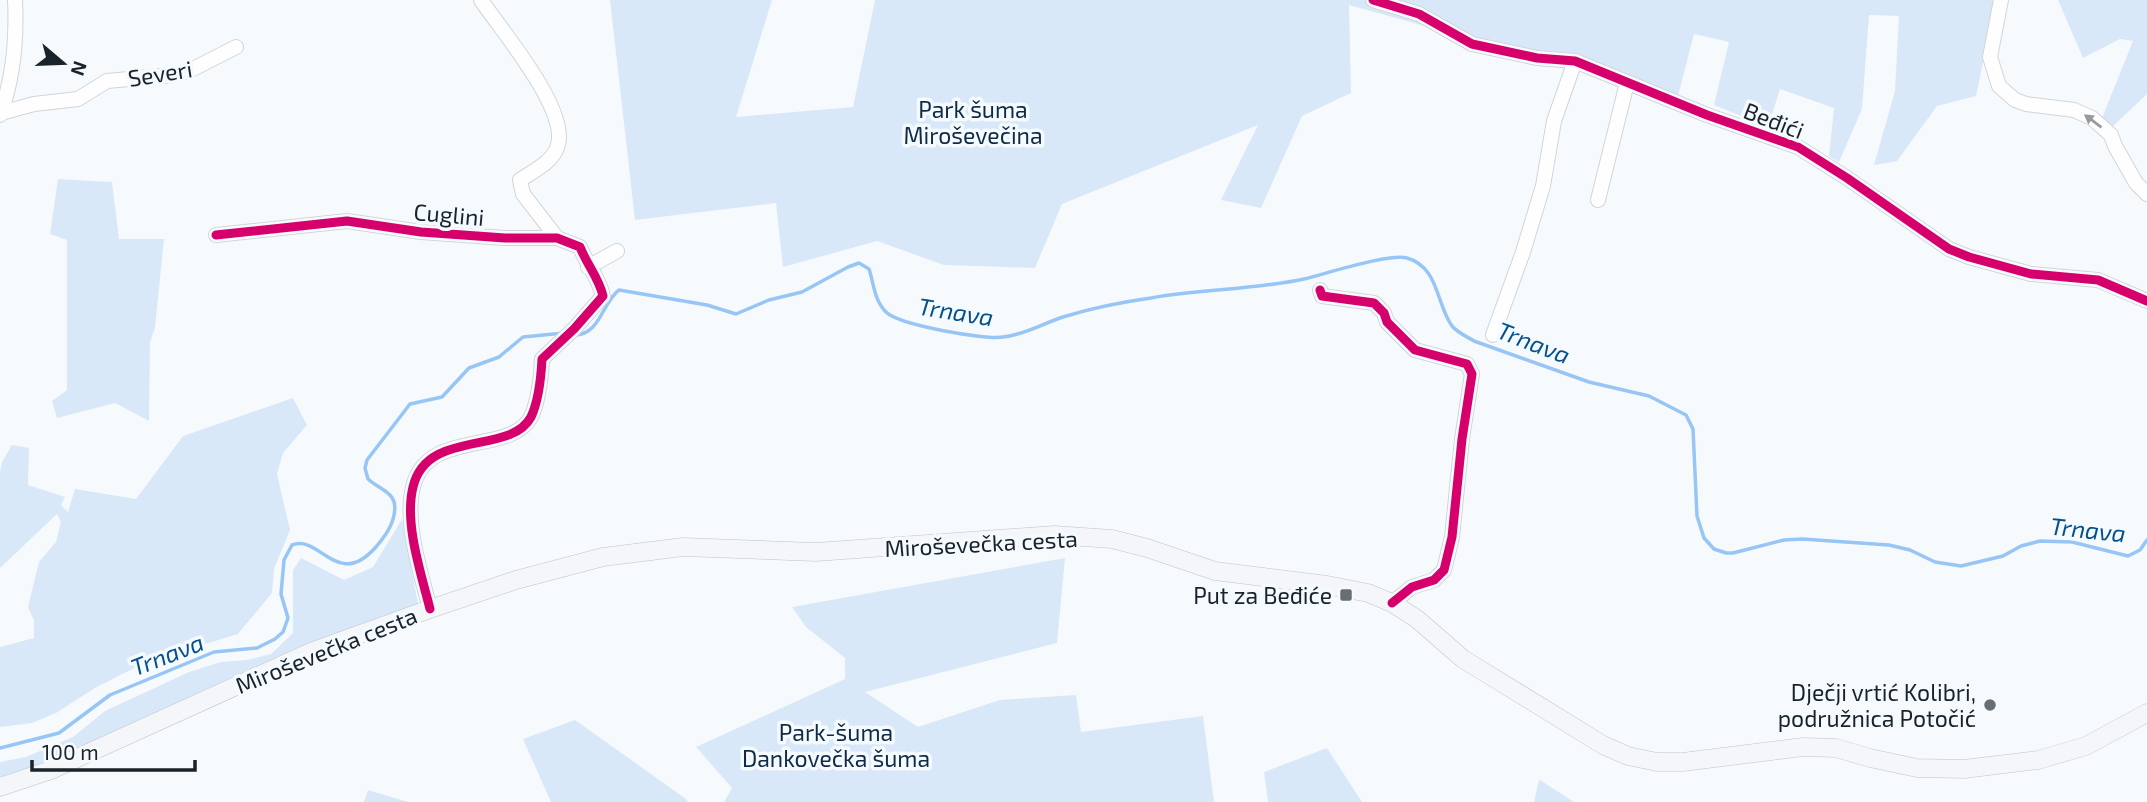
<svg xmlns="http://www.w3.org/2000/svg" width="2147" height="802" font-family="'Exo 2',sans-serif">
<rect width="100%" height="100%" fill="#f7fafc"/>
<g fill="#d9e8f8">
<path d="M610 0H772L736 117 853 107 875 0H1996L1976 96 1937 106 1897 161 1874 165 1895 91 1899 16 1869 15 1862 109 1839 162 1829 156 1834 108 1780 89 1768 127 1714 105 1729 42 1694 34 1678 96 1349 5 1351 93 1302 116 1261 208 1221 200 1258 125 1062 204 1035 268 944 265 877 241 783 267 776 203 635 220Z"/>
<path d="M2058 0H2147V94L2110 129 2102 118 2133 41 2120 39 2083 58Z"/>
<path d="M58 179 112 182 119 239H164L155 328 150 342 149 421 115 403 57 418 52 401 67 390V240L50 234Z"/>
<path d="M293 398 307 425 283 453 277 474 290 530 274 569 272 593 238 634 146 662 95 688 56 713 32 723 0 727V647L34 638V621L28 607 39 562 56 542 61 522 57 514 0 568V472L2 462 12 445 29 448 28 485 65 497 61 505 68 512 75 489 136 499 183 436Z"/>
<path d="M402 519 419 609 208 688 56 763 0 781V762L26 757 73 737 105 711 189 672 221 662 247 660 271 654 293 633V570L301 558 344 580 373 567Z"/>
<path d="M1065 558 1057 643 865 692 918 727 1000 700 1076 695 1081 732 1203 716 1214 802H724L732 788 696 747 845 679V658L806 627 792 607Z"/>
<path d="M575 720 686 799 688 802H551L523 739Z"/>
<path d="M1327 748 1362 802H1268L1264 772Z"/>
<path d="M1539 780H1540L1574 802H1534Z"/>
<path d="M368 790 408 802H364Z"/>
</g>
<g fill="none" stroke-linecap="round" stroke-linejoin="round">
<g stroke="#97c6f6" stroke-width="3.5">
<path d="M575 335C600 335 603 301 619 290L707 305 736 314 769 300 802 292 848 267 859 263 869 269C874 284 874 300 886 312 899 325 984 340 1003 337 1024 335 1044 323 1063 317 1092 308 1122 302 1151 298 1202 289 1253 290 1304 279 1325 274 1390 253 1407 258 1439 267 1436 304 1452 326 1458 333 1466 336 1474 341L1589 382 1649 396 1686 415 1693 429 1697 516 1704 538 1714 549 1726 553H1733L1784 540 1802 539 1889 545 1910 550 1935 562 1961 566 2003 556 2021 546 2040 541 2072 542 2128 556 2140 550 2147 540"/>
<path d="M0 748 59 733 110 695 214 652 257 648 275 639 283 632 288 618 281 594 284 560 292 545C320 534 337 590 375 548 383 539 392 527 394 515 399 492 381 491 368 479L365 468 367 460 410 404 442 397 469 368 499 357 523 337 564 333"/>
</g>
<g stroke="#d0d5da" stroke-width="16">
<g id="minor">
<path d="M481 0C500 29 572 112 557 148 551 163 533 171 520 180L523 194 557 238"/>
<path d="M1373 0 1419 14 1472 44 1537 58 1575 61 1707 115 1798 147 1847 178 1949 249 1969 257 2031 274 2098 280 2147 301"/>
<path d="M2001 0 1990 57 1999 86 2015 100 2026 104 2074 110 2092 118 2111 135 2115 146 2136 183 2147 194"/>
<path d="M1 113 34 104 78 99 107 81 173 75 189 71 236 47"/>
<path d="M0 115C14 77 17 40 15 0"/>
<path d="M1598 200 1627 83"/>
<path d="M216 235 347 221 421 232 505 238H557L580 247C587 265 599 278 603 296L574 329 542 359C541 378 539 400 531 417 510 456 427 428 413 487 404 523 421 573 430 609"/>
<path d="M588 267 617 251"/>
<path d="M1320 290 1322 296 1374 303 1384 313 1387 322 1415 350 1467 364 1472 374 1462 439 1452 537 1444 570 1434 580 1412 587 1392 603"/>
<path d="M1493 335 1523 252 1543 186 1554 121 1575 61"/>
</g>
</g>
<g stroke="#bfc4c9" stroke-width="19">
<path id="major" d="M0 787 51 770 311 652 430 609 516 580 603 557 683 547 816 552 1054 535 1112 539 1147 548 1215 571 1327 585 1368 593 1392 603 1417 619 1463 659 1603 745 1628 756 1657 762H1683L1803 747 1836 748 1870 758 1917 768 1964 769 2038 760 2086 746 2147 713"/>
</g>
<use href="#minor" stroke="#fefeff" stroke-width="14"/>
<use href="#major" stroke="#f4f6f9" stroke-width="18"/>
<g stroke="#f5fafe" stroke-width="13">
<g id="cycleway">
<path d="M1373 0 1419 14 1472 44 1537 58 1575 61 1707 115 1798 147 1847 178 1949 249 1969 257 2031 274 2098 280 2147 301"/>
<path d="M216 235 347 221 421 232 505 238H557L580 247C587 265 599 278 603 296L574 329 542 359C541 378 539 400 531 417 510 456 427 428 413 487 404 523 421 573 430 609"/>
<path d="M1320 290 1322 296 1374 303 1384 313 1387 322 1415 350 1467 364 1472 374 1462 439 1452 537 1444 570 1434 580 1412 587 1392 603"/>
</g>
</g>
<use href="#cycleway" stroke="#d6006c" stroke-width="9"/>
</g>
<defs><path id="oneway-solid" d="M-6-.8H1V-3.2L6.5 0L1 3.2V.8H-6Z" transform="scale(1.75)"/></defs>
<use fill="#979b9f" href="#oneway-solid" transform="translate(2093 121) rotate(-143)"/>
<g fill="#676e74" stroke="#f5fafe" stroke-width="2.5">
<rect x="1339" y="588" width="14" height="14" rx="3.5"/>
<circle cx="1990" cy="705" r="7"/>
</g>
<g text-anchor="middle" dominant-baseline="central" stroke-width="7" stroke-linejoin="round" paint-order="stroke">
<g font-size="23" fill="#1a222a" stroke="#f5fafe">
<text transform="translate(160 73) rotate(-9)">Severi</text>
<text transform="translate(1774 120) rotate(21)">Beđići</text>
<text transform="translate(449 214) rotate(5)">Cuglini</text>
<text transform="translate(981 543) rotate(-3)">Miroševečka cesta</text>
<text transform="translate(326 650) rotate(-22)">Miroševečka cesta</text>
</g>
<g font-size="23" fill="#102b46" stroke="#f5fafe">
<text x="973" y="109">Park šuma<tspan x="973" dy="26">Miroševečina</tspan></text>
<text x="836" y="732">Park-šuma<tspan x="836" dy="26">Dankovečka šuma</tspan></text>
</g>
<g font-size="23" fill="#1a222a" stroke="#f5fafe" text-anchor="end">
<text x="1332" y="595">Put za Beđiće</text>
<text x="1976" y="692">Dječji vrtić Kolibri,<tspan x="1976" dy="26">podružnica Potočić</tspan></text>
</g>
<g font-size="24" font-style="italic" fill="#04508d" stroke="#f5fafe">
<text transform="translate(956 311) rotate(9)">Trnava</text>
<text transform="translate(1534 342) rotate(21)">Trnava</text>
<text transform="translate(2088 529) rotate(6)">Trnava</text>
<text transform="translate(167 654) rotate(-21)">Trnava</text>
</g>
</g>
<g transform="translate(63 63) rotate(109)" stroke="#f5fafe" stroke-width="5" paint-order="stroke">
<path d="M0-5L12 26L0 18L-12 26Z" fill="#1a222a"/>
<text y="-10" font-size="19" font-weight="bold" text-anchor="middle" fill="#1a222a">N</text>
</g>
<path d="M32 760v10h163v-10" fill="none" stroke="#1a222a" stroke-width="3.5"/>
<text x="42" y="760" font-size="21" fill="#1a222a" stroke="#f5fafe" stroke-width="5" paint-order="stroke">100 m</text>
</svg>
